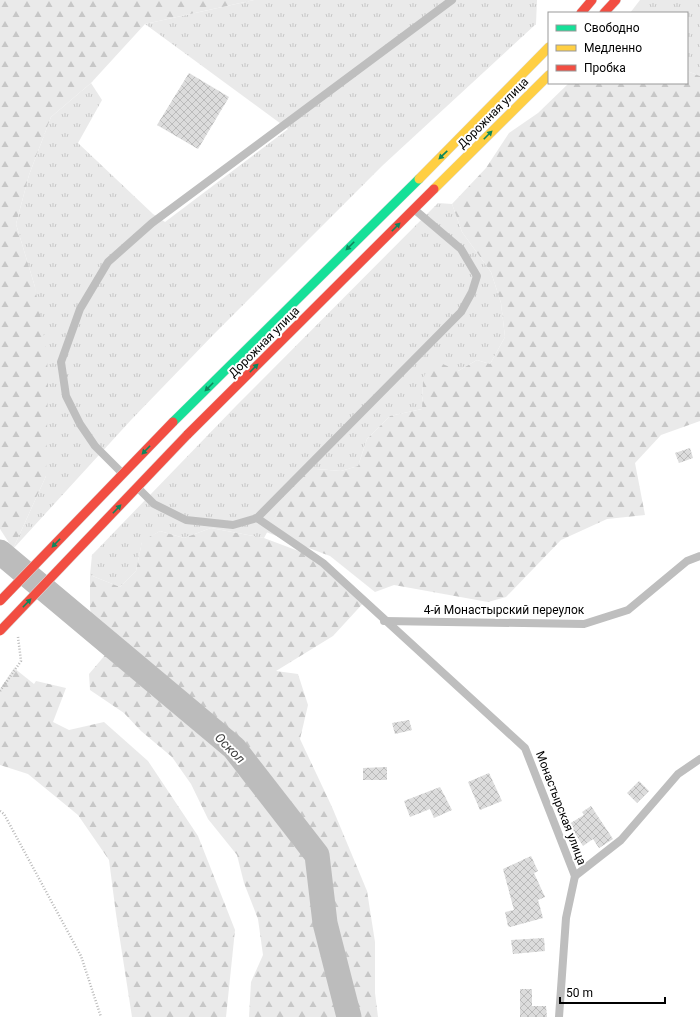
<svg xmlns="http://www.w3.org/2000/svg" width="700" height="1017" font-family="Roboto,sans-serif">
<defs>
<pattern id="grass-tufts" width="24" height="20" patternUnits="userSpaceOnUse"><rect width="24" height="20" fill="#eaeaea"/><path d="M3 7l-1-3M5 7V3M7 7l1-3M15 17l-1-3M17 17v-4M19 17l1-3" fill="none" stroke="#c7c7c7"/></pattern>
<pattern id="forest-firs" width="22" height="20" patternUnits="userSpaceOnUse"><rect width="22" height="20" fill="#eaeaea"/><path d="M5 1l3.5 6h-7zM16 11l3.5 6h-7z" fill="#c7c7c7"/></pattern>
<pattern id="building-cross-hatch" width="8" height="8" patternUnits="userSpaceOnUse"><rect width="8" height="8" fill="#dcdcdc"/><path d="M0 0l8 8M0 8l8-8" fill="none" stroke="#bbb"/></pattern>
</defs>
<rect width="100%" height="100%" fill="#fff"/>
<g fill="url(#grass-tufts)">
<path d="M254 0H537L536 24 382 166 214 334 131 420 13 549 46 476 35 287 16 224 29 175 51 117 91 83 102 100 78 143 153 214 165 222 288 129 145 24Z"/>
<path d="M640 0H700V76L687 71V13H630Z"/>
<path d="M438 203 452 204 462 232 491 272 501 303 505 337 490 364 477 360 458 371 423 379 422 409 390 416 367 439 358 466 341 471 316 469 277 514 264 538 211 528 184 538 160 531 142 542 136 571 120 587 90 575 92 555 236 406Z"/>
</g>
<g fill="url(#forest-firs)">
<path d="M0 0H254L145 24 91 83 51 117 29 175 16 224 35 287 47 353 48 385 46 476 13 549 0 529Z"/>
<path d="M687 71 700 76V421L661 435 635 463 645 515 607 519 561 540 506 597 488 602 394 585 375 592 330 556 266 532 277 514 295 476 316 469 341 471 358 466 367 439 390 416 422 409 423 379 432 359 458 371 477 360 490 364 505 337 501 303 491 272 462 232 452 204 486 168 509 133 538 113 569 83H687Z"/>
<path d="M211 528 264 538 325 561 367 599 333 636 276 671 298 674 308 705 300 739 332 807 367 891 375 942V993L378 1017H354L330 922 320 852 238 746 93 627 90 608V575L120 587 136 571 142 541 160 531 184 538Z"/>
<path d="M106 654 233 761 309 859 317 921 343 1017H249L251 982 263 955 258 919 244 883 237 855 208 819 191 784 172 757 141 731 124 713 90 690 89 674Z"/>
<path d="M14 668 34 684 36 681 66 688 53 722 69 730 104 722 148 761 198 836 235 930 226 1017H132L116 914 109 860 78 815 28 774 0 765V689Z"/>
</g>
<g fill="none" stroke-linecap="round" stroke-linejoin="round">
<path stroke="#bcbcbc" stroke-width="25" d="M0 552 234 748 317 855 325 923 349 1017"/>
</g>
<g fill="url(#building-cross-hatch)">
<path d="M189 73 229 97 198 149 157 125Z"/>
<path d="M690 448 693 458 679 463 675 453Z"/>
<path d="M409 720 412 730 395 734 392 723Z"/>
<path d="M387 767V780H363V768Z"/>
<path d="M489 773 502 801 480 810 468 782Z"/>
<path d="M639 781 649 791 637 803 627 793Z"/>
<path d="M440 787 452 810 434 818 430 809 410 817 404 801Z"/>
<path d="M591 806 613 839 599 848 593 839 583 846 569 824 584 815 582 812Z"/>
<path d="M531 856 538 871 534 873 545 897 538 900 543 918 510 927 508 926 505 912 514 910 503 869Z"/>
<path d="M544 938 545 951 513 954 511 940Z"/>
<path d="M520 989H532V1006H546L547 1017H520Z"/>
</g>
<g fill="none" stroke-linecap="round" stroke-linejoin="round">
<g stroke="#dbdbdb" stroke-width="10">
<path id="fast" d="M173 422 419 179"/>
</g>
<g stroke="#dbdbdb" stroke-width="10">
<g id="slow">
<path d="M419 179 549 47"/>
<path d="M434 189 549 75"/>
</g>
</g>
<g stroke="#dbdbdb" stroke-width="10">
<g id="jam">
<path d="M581 13 592 0"/>
<path d="M604 13 616 0"/>
<path d="M187 435 434 189"/>
</g>
</g>
<g stroke="#b8b8b8" stroke-width="2.5" stroke-dasharray="1 2" stroke-linecap="butt">
<path d="M0 691 21 661 18 637"/>
<path d="M0 811 4 814 81 956 101 1017"/>
</g>
<g stroke="#bebebe" stroke-width="8">
<path d="M123 474 95 446 80 424 66 396 61 362 80 309 108 262 152 223 452 0"/>
<path d="M137 487 154 504 186 520 233 525 257 518 323 563 525 748 575 876 566 918 559 1017"/>
<path d="M257 518 461 312 472 292 477 276 461 249 415 210"/>
<path d="M384 621 584 624 628 610 687 561 700 556"/>
<path d="M575 876 621 840 678 774 700 759"/>
</g>
<use href="#fast" stroke="#16e098" stroke-width="9"/>
<use href="#slow" stroke="#ffcf43" stroke-width="9"/>
<use href="#jam" stroke="#f24e42" stroke-width="9"/>
<g stroke="#dbdbdb" stroke-width="10" stroke-linecap="butt">
<g id="jam-bridge">
<path d="M0 601 173 422"/>
<path d="M0 631 187 435"/>
</g>
</g>
<use href="#jam-bridge" stroke="#f24e42" stroke-width="9"/>
</g>
<defs><path id="oneway-solid" d="M-6-.8H1V-3.2L6.5 0L1 3.2V.8H-6Z"/></defs>
<g fill="#0d865b">
<use href="#oneway-solid" transform="translate(488 135) rotate(-45)"/>
<use href="#oneway-solid" transform="translate(443 155) rotate(136)"/>
<use href="#oneway-solid" transform="translate(396 227) rotate(-45)"/>
<use href="#oneway-solid" transform="translate(350 246) rotate(135)"/>
<use href="#oneway-solid" transform="translate(254 368) rotate(-45)"/>
<use href="#oneway-solid" transform="translate(209 387) rotate(135)"/>
<use href="#oneway-solid" transform="translate(146 450) rotate(134)"/>
<use href="#oneway-solid" transform="translate(117 509) rotate(-46)"/>
<use href="#oneway-solid" transform="translate(56 543) rotate(134)"/>
<use href="#oneway-solid" transform="translate(27 603) rotate(-46)"/>
</g>
<g text-anchor="middle" dominant-baseline="central" stroke-width="4" stroke-linejoin="round" paint-order="stroke">
<g font-size="12" fill="#000" stroke="#fff">
<text transform="translate(493 113) rotate(-45)">Дорожная улица</text>
<text transform="translate(264 342) rotate(-45)">Дорожная улица</text>
<text x="504" y="610">4-й Монастырский переулок</text>
<text transform="translate(561 808) rotate(69)">Монастырская улица</text>
</g>
<g font-size="13" font-style="italic" fill="#404040" stroke="#fff">
<text transform="translate(230 748) rotate(45)">Оскол</text>
</g>
</g>
<rect x="548" y="12" width="140" height="72" fill="#ffffff" stroke="#999999"/>
<rect x="556" y="25" width="20" height="6" fill="#16e098" stroke="#999999"/>
<text x="584" y="32" font-size="12" fill="#000000">Свободно</text>
<rect x="556" y="45" width="20" height="6" fill="#ffcf43" stroke="#999999"/>
<text x="584" y="52" font-size="12" fill="#000000">Медленно</text>
<rect x="556" y="65" width="20" height="6" fill="#f24e42" stroke="#999999"/>
<text x="584" y="72" font-size="12" fill="#000000">Пробка</text>
<path d="M560 997v6h105v-6" fill="none" stroke="#000000" stroke-width="2"/>
<text x="566" y="997" font-size="12" fill="#000000" stroke="#ffffff" stroke-width="3" paint-order="stroke">50 m</text>
</svg>
